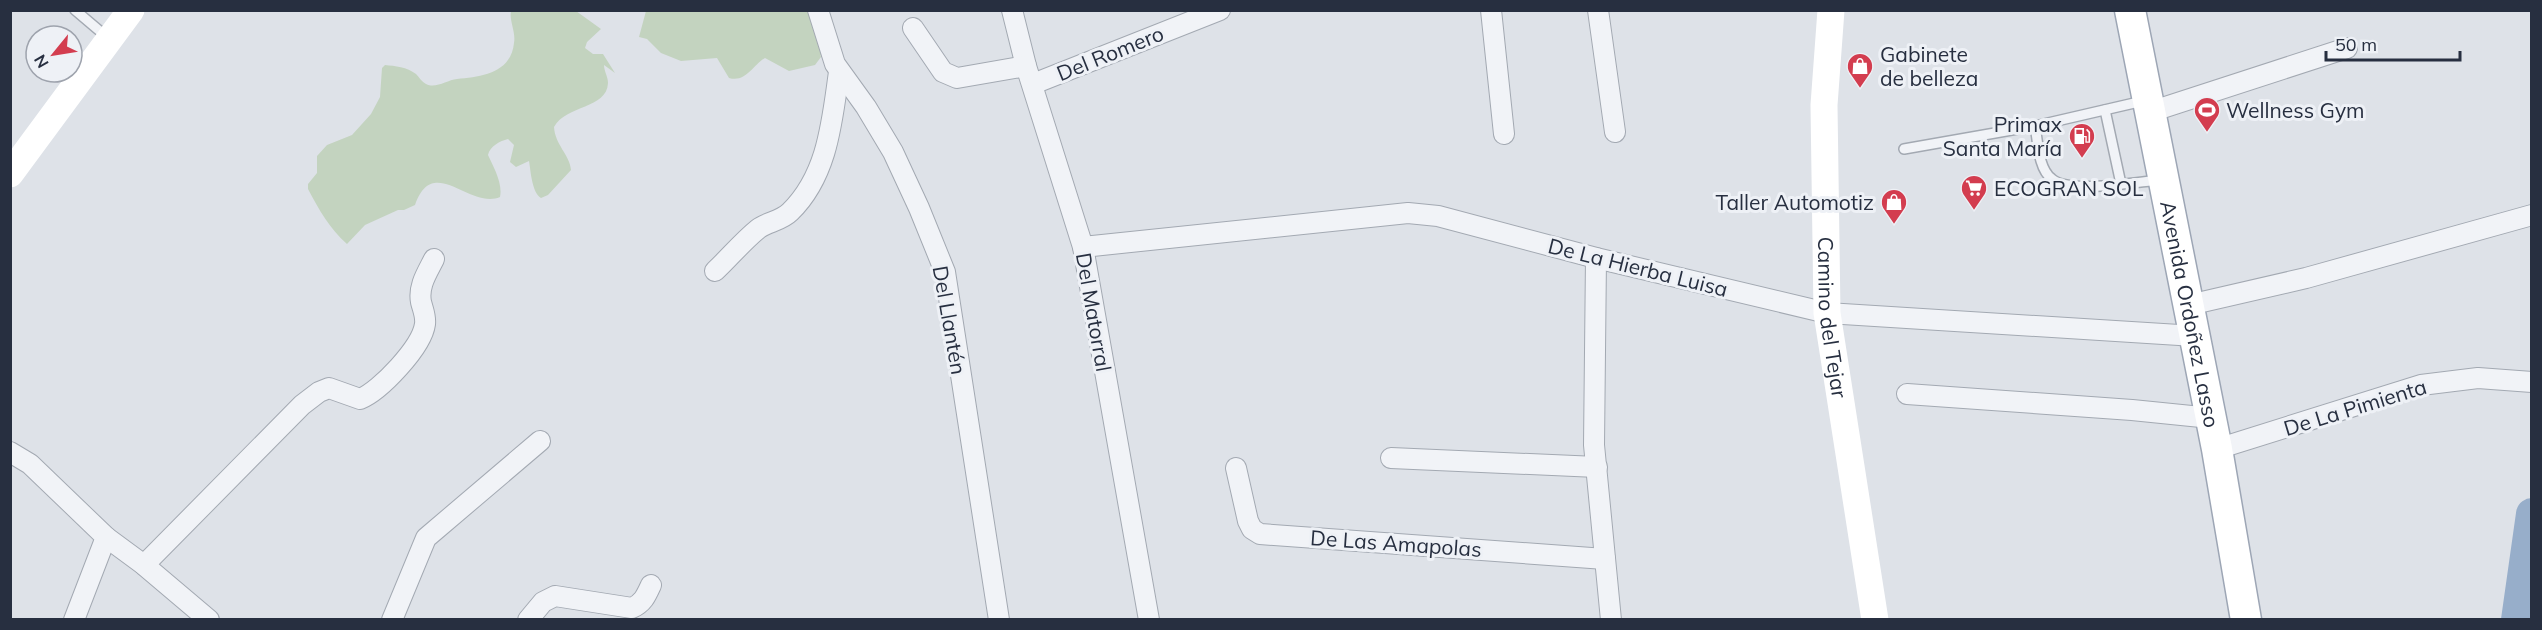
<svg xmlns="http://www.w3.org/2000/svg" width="2542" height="630" font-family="Mulish,sans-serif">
<rect width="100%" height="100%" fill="#dee2e8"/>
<g fill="#c3d3bf">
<path d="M511 11H576L601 29 587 42 585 48 593 54H603L615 73 604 65C604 71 608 77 608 83 607 109 566 105 554 127 555 145 570 155 571 170L548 195 541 198C532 192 531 173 529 161L516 167 510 162 514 145 508 139C500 141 490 146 488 155 493 166 503 183 500 197 470 210 433 153 415 205L404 210H398L365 225 347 244C330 229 319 210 308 189V184L317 173V156L327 145 352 135 371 114 380 97 382 68 385 65C395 66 407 67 416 74 419 77 422 82 426 84 436 89 447 80 457 79 482 77 511 73 514 43 516 32 509 21 511 11Z"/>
<path d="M646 11H814L826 63 820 54 821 57 815 65 789 71 765 58C753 65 746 83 729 78L717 58 681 61 661 53 647 39 639 37Z"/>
</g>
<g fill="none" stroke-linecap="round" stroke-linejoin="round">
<path stroke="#97aeca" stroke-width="32" d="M2517 620 2532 514"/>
<g stroke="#a3a9b2" stroke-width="12">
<g id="lane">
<path d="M75 10 108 38"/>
<path d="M2143 101 2035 126C2038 141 2038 169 2052 179 2070 194 2136 182 2159 180"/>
<path d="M2105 110 2121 184"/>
<path d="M1904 149 2035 126"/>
</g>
</g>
<g stroke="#a3a9b2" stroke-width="22">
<g id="street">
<path d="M818 10 835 64 866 107 893 152 919 208 945 272 999 620"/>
<path d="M1012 10 1026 66 1083 247 1149 620"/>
<path d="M1491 10 1504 134"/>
<path d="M1598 10 1615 132"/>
<path d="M913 28 943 72 957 78 1026 66"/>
<path d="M1033 84 1220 10"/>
<path d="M2150 112 2347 48"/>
<path d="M1083 247 1408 213 1438 216 1596 258 1827 313 2195 336"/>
<path d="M1596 258 1594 445 1611 620"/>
<path d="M715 271C729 258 742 242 758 229 767 222 781 221 790 212 828 175 832 121 839 72"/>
<path d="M2189 305 2306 278 2532 215"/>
<path d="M1907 394 2132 410 2211 418"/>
<path d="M2217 449 2421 385 2478 378 2532 382"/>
<path d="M10 452 30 464 106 537 74 620"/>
<path d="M1391 458 1597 467"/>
<path d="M1236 468 1248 521 1252 529 1260 534 1605 559"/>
<path d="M106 537 144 565 209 620"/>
<path d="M144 565 302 405 319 392 329 388 360 399C380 391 422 347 425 324 426 316 423 310 421 302 418 286 427 273 434 259"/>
<path d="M392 620 426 538 540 441"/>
<path d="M528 620 543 602 555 596 632 608C643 603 646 596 651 585"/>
</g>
</g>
<g stroke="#9da6b5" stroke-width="33">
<g id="primary">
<path id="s2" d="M2130 10 2217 449 2246 620"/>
</g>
</g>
<use href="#lane" stroke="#f1f3f7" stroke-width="9"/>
<use href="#street" stroke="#f1f3f7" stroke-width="20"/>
<g stroke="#fff" stroke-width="27">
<path id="s1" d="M1831 10 1824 105 1827 313 1875 620"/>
<path d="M10 174 131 10"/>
</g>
<use href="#primary" stroke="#fff" stroke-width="30"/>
</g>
<defs>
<g id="shop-pin" transform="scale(1.35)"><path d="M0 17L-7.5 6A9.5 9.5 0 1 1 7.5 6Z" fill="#d33d4f" stroke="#eef1f6"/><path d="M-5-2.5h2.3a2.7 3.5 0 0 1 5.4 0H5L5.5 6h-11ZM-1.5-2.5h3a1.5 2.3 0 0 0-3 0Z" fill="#fff"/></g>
<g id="stadium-pin" transform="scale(1.35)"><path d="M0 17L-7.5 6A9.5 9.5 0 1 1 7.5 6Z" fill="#d33d4f" stroke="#eef1f6"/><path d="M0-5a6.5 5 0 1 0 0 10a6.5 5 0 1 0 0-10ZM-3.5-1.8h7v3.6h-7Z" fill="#fff"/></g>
<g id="fuel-pin" transform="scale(1.35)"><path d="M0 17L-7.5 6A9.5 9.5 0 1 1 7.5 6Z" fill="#d33d4f" stroke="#eef1f6"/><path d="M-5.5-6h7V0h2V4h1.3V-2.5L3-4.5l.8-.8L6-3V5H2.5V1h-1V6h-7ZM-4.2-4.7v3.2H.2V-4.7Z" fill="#fff"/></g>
<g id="supermarket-pin" transform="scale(1.35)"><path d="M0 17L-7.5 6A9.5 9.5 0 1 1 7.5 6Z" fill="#d33d4f" stroke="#eef1f6"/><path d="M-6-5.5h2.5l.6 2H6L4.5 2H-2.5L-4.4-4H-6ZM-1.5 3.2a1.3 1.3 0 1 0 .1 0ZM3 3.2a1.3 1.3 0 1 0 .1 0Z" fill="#fff"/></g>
</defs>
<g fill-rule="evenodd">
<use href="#shop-pin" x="1860" y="66"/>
<use href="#stadium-pin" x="2207" y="110"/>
<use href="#fuel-pin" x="2082" y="136"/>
<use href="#supermarket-pin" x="1974" y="188"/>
<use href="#shop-pin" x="1894" y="202"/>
</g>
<g text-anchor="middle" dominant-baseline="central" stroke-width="6" stroke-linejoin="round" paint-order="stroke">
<g font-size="21" fill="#272f40" stroke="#eef1f6">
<text transform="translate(1110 53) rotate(-22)">Del Romero</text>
<text transform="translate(1638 267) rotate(14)">De La Hierba Luisa</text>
<text transform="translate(1094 312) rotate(80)">Del Matorral</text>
<text stroke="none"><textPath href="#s2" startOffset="310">Avenida Ordoñez Lasso</textPath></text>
<text stroke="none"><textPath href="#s1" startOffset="308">Camino del Tejar</textPath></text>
<text transform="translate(950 320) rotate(80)">Del Llantén</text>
<text transform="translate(2355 407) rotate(-17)">De La Pimienta</text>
<text transform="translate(1396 543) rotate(4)">De Las Amapolas</text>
</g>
<g font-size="21" fill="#272f40" stroke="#eef1f6" text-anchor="start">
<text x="1880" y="54">Gabinete<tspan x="1880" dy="24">de belleza</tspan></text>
<text x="2226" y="110">Wellness Gym</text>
<text x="2062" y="124" text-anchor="end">Primax<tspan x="2062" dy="24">Santa María</tspan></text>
<text x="1994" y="188">ECOGRAN SOL</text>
<text x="1874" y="202" text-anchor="end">Taller Automotiz</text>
</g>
</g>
<rect width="2542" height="630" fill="none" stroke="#272f40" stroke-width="24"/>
<g transform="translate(54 54) rotate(240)"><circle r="28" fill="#eef1f6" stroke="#9ea3ad" stroke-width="1.5"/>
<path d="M0-4.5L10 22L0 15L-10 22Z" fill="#d33d4f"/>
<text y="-9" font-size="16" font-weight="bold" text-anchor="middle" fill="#272f40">N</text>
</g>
<path d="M2326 51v9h134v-9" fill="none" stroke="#272f40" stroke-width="3"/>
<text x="2335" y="51" font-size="18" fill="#272f40" stroke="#eef1f6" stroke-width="4.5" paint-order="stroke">50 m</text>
</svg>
